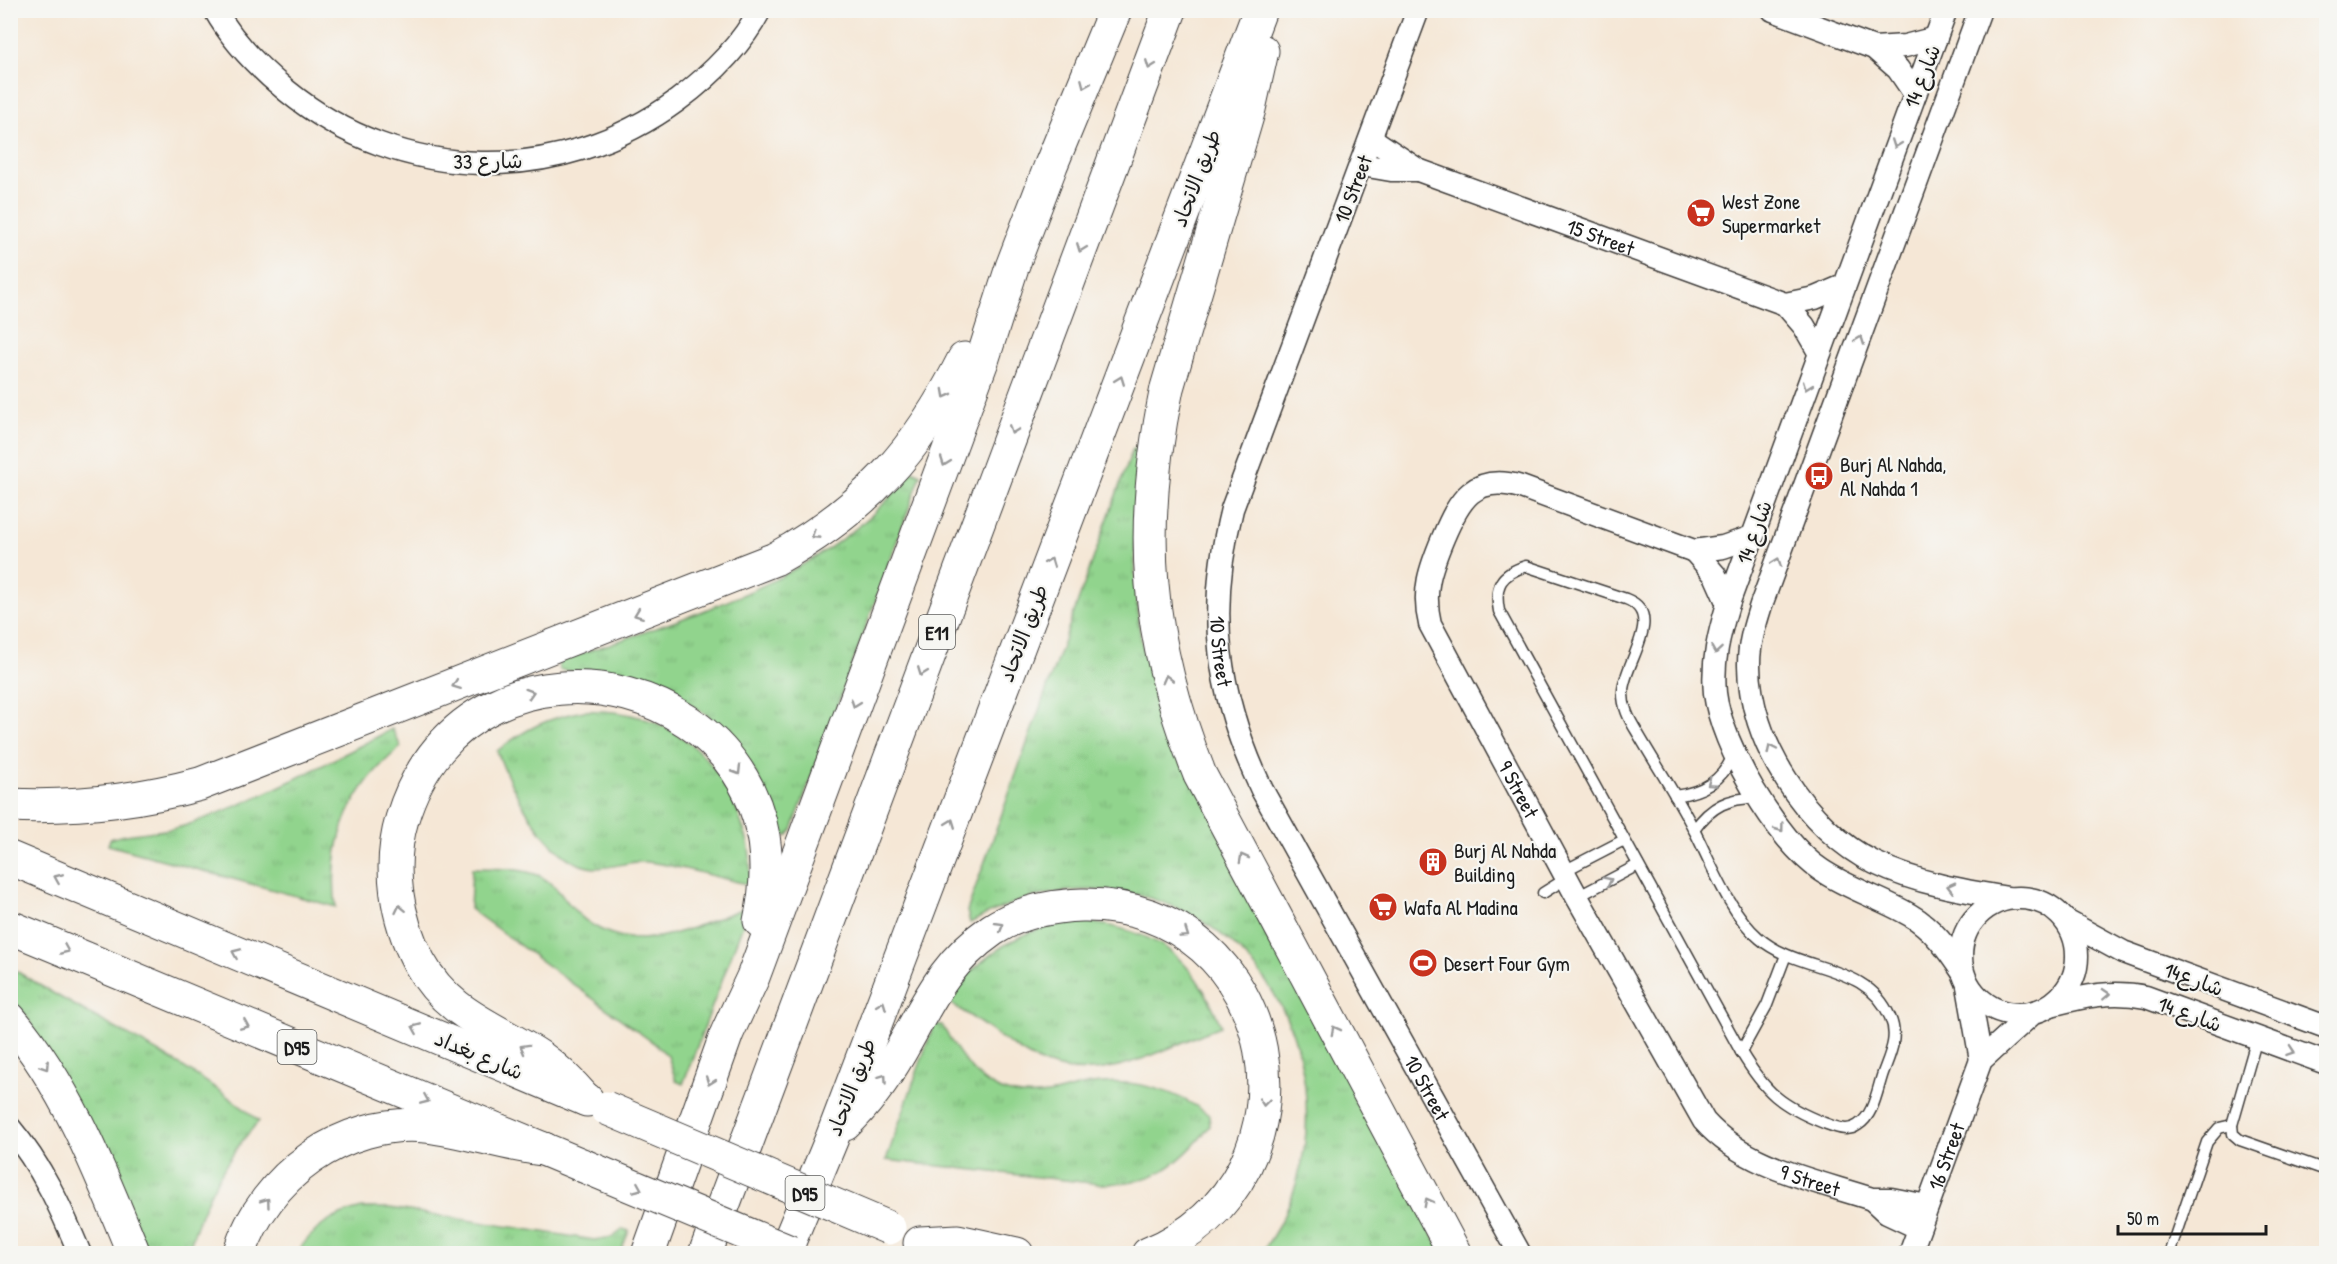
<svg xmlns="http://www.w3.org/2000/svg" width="2337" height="1264" font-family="'Patrick Hand','Playpen Sans Arabic',sans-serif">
<defs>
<pattern id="grass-tufts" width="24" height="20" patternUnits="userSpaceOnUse" patternTransform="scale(1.5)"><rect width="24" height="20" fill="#91d48d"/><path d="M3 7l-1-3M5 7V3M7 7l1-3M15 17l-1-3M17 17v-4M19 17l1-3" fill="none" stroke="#7cb579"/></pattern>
</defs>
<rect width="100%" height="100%" fill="#f6f6f2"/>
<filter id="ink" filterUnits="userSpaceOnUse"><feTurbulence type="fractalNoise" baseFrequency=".0167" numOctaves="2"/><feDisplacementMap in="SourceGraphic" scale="12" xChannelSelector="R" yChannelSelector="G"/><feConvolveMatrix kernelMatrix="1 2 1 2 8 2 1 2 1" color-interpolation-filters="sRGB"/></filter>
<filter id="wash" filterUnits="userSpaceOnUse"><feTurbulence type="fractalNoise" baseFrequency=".008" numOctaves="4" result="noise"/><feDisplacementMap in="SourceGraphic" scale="24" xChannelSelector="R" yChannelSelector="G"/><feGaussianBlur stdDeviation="1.35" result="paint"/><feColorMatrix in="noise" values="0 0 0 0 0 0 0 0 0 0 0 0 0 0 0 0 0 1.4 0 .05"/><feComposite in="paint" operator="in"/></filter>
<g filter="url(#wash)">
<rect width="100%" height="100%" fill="#f5e7d6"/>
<g fill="url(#grass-tufts)" stroke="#567854" stroke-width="1.5">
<path d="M1133 448 1141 450C1135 511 1131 572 1140 633 1144 658 1152 681 1159 705L1442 1253H1261C1287 1219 1303 1175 1306 1132 1317 944 1134 830 970 923L967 911Z"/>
<path d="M912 471 921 475 792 830 787 836H782L777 832C750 717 671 676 560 670L558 662C682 617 829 582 912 471Z"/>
<path d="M584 711C661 708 718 749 741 822 744 830 748 839 749 848 751 860 750 873 751 885 717 878 682 866 647 862 627 860 607 871 588 867 547 859 510 787 497 751 525 729 549 717 584 711Z"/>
<path d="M392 729 401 747C350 788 328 842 336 907L108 845 110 839C135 830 162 834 187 825 258 800 326 764 392 729Z"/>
<path d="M472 868C494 869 520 867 540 876 553 883 561 894 570 905 587 927 615 939 642 939 677 937 712 920 744 908L748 911 683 1084 676 1081 668 1056 655 1044 470 909Z"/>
<path d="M1078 921C1155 929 1192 953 1221 1026 1163 1049 1095 1091 1034 1059 1004 1043 977 1018 946 1001 980 955 1021 927 1078 921Z"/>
<path d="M10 967C93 1021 182 1056 259 1121 224 1159 202 1204 188 1253H149L29 1020 11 997Z"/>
<path d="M934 1024 942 1025C966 1069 992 1103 1048 1094 1063 1092 1077 1086 1092 1084 1132 1078 1177 1090 1209 1115L1210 1126C1178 1167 1154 1184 1100 1184L886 1160Z"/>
<path d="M362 1208H390L594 1240 613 1237 623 1229 629 1231 620 1253H297C313 1228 333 1215 362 1208Z"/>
</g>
</g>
<g filter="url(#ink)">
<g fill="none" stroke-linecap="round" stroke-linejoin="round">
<g stroke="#3d3a38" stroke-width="13">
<g id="service">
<path d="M1526 566 1626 599C1666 614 1625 662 1623 690 1622 706 1629 719 1637 732 1656 765 1677 796 1694 830 1711 863 1730 914 1759 938 1799 973 1867 962 1890 1017 1899 1037 1890 1054 1883 1073 1877 1090 1874 1115 1858 1125 1847 1133 1836 1127 1824 1123 1781 1106 1765 1092 1741 1052L1499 611C1494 585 1501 574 1526 566Z"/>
<path d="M1675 796C1702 792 1722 782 1733 755"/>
<path d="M1694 830C1711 806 1729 797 1759 798"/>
<path d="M1564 871 1624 840"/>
<path d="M1543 893 1567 878"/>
<path d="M1577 897 1638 865"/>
<path d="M2257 1038 2232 1125 2233 1134 2240 1140 2326 1170"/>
<path d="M1741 1052 1767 1005 1786 955"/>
<path d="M2169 1254 2207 1142 2219 1128 2232 1125"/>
</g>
</g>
<g stroke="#3d3a38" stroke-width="25">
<g id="minor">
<path d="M215 10C233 42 260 69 287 91 401 184 560 187 678 100 710 76 741 46 760 10"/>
<path id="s1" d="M1418 10 1232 509C1206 612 1217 695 1262 790L1520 1254"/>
<path d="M1773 10 1874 48 1898 69 1915 94"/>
<path d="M1946 10 1728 604C1719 634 1712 661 1715 693 1721 745 1777 841 1821 870 1849 889 1881 898 1910 915 1933 928 1948 950 1962 971"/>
<path d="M1980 10 1761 605C1755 624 1749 643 1749 663 1748 740 1807 830 1875 863 1916 883 1964 891 2008 898"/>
<path d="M1874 48 1905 46 1936 38"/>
<path id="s2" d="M1372 139 1418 170 1785 304 1804 326 1819 352"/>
<path d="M1362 165 1391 170H1418"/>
<path d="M1785 304 1815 298 1843 286"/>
<path id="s3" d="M1752 537 1723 547 1694 551 1521 487C1474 473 1459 500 1443 538 1430 569 1422 591 1430 624L1577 897 1704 1121C1746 1168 1814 1180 1872 1199H1891L1927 1206"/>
<path d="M1694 551 1715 575 1728 604"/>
<circle cx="2019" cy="956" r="58"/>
<path d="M2066 921 2123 952 2326 1027"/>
<path d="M1968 986 1981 1060"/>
<path d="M2051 1005C2084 996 2113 990 2146 997L2326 1063"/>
<path d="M10 1128C42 1166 61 1208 80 1254"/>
<path d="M1872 1199 1887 1213 1919 1228"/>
<path id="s4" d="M1910 1254 1981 1060 2034 1012"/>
</g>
</g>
<g stroke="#3d3a38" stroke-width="35">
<g id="primary">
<path d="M10 858 587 1100"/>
<path d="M10 927 584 1166"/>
<path d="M10 1019C68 1088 100 1171 134 1254"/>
</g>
</g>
<g stroke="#3d3a38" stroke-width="35">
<g id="motorway">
<path d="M1262 51 1249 109 1167 388C1137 530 1146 640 1200 775L1455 1254"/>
<path d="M10 805C76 808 136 801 200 784L775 559C865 509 918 451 964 359"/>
<path d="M585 1099C571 1083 557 1069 540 1057 493 1026 448 1015 419 962 396 919 388 866 402 819 469 595 815 676 760 921"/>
<path d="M845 1124C867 1103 885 1078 900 1052 928 1003 943 964 992 930 1019 912 1051 906 1082 905 1283 902 1335 1177 1148 1254"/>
<path d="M920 1243 958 1241 1017 1254"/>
<path d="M239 1254C264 1176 344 1118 426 1126 466 1130 504 1145 544 1149"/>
<path d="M648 1254 727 1033 753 977 982 361 1012 267 1051 165 1115 10"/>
<path d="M705 1254 1170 10"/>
<path d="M784 1254 832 1138 1260 10"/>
</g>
</g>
<use href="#service" stroke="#fff" stroke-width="10"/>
<use href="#minor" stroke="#fff" stroke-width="22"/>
<use href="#primary" stroke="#fff" stroke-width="33"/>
<use href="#motorway" stroke="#fff" stroke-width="33"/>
<g stroke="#3d3a38" stroke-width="35" stroke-linecap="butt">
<g id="primary-bridge">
<path d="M606 1108 889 1228"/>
<path d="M584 1166 790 1252"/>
</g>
</g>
<use href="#primary-bridge" stroke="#fff" stroke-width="33"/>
</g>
<defs><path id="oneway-chevron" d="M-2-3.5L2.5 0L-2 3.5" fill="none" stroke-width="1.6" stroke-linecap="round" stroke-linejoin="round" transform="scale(1.5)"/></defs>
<g stroke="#999">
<use href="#oneway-chevron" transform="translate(1150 65) rotate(111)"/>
<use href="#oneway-chevron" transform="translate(1085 84) rotate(113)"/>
<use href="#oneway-chevron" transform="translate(1896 144) rotate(110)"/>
<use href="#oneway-chevron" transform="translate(1081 248) rotate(111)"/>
<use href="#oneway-chevron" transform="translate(1860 340) rotate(-70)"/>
<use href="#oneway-chevron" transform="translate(1120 380) rotate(-69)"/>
<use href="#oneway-chevron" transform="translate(1807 386) rotate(110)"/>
<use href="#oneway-chevron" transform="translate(946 394) rotate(118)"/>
<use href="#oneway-chevron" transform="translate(1013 430) rotate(111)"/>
<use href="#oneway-chevron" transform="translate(945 462) rotate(110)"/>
<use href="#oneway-chevron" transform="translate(815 535) rotate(147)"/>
<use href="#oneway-chevron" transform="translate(1050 562) rotate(-69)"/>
<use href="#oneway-chevron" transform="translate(1777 562) rotate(-70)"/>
<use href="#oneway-chevron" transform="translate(638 614) rotate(159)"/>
<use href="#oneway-chevron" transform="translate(1716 650) rotate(99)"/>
<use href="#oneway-chevron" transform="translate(922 672) rotate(111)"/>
<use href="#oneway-chevron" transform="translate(1167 679) rotate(-104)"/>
<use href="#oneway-chevron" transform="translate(456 685) rotate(159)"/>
<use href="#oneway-chevron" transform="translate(530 693) rotate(-17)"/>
<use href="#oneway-chevron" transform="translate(855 703) rotate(110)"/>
<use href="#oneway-chevron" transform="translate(1771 749) rotate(-115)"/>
<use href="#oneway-chevron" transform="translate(737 771) rotate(58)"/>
<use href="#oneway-chevron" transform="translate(1711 783) rotate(145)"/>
<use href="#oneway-chevron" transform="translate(951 823) rotate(-69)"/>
<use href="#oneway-chevron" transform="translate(1780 828) rotate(53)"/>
<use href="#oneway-chevron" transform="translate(1243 858) rotate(-118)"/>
<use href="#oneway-chevron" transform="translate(58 878) rotate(-157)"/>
<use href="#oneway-chevron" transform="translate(1608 881) rotate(-27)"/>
<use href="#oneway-chevron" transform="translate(1951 887) rotate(-166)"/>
<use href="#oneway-chevron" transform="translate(400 909) rotate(-102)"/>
<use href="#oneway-chevron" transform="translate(1000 926) rotate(-30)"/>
<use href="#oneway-chevron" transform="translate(1185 934) rotate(34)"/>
<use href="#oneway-chevron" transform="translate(65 950) rotate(23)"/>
<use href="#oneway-chevron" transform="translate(236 953) rotate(-157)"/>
<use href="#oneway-chevron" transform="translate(2106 994) rotate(-3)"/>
<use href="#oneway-chevron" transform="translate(882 1005) rotate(-69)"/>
<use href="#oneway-chevron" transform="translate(245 1025) rotate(23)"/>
<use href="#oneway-chevron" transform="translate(416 1028) rotate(-157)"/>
<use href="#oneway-chevron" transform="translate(1335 1030) rotate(-118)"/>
<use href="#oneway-chevron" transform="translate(524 1048) rotate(-151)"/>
<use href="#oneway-chevron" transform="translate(2291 1051) rotate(19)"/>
<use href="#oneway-chevron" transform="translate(45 1066) rotate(57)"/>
<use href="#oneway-chevron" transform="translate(883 1078) rotate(-55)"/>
<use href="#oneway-chevron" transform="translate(710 1081) rotate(110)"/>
<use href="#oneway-chevron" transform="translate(425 1100) rotate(23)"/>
<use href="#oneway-chevron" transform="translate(1264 1102) rotate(96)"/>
<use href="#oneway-chevron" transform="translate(638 1188) rotate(23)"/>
<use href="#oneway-chevron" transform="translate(266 1202) rotate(-54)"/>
<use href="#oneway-chevron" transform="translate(1428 1202) rotate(-118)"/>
</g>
</g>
<defs>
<g id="supermarket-disc" transform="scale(1.5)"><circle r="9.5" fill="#c8321e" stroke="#f6f6f2"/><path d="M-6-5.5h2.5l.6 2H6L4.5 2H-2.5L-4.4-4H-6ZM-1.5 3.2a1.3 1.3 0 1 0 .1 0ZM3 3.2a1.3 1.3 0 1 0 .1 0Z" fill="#fff"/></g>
<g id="bus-disc" transform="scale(1.5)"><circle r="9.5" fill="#c8321e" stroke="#f6f6f2"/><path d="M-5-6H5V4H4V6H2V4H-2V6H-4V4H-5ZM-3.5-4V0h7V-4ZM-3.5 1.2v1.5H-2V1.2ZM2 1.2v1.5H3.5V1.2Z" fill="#fff"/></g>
<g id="building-disc" transform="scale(1.5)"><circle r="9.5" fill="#c8321e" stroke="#f6f6f2"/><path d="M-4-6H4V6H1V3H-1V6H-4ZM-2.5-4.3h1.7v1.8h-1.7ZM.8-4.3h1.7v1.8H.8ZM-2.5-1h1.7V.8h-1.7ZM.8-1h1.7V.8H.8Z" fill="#fff"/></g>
<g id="stadium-disc" transform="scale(1.5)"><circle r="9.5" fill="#c8321e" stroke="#f6f6f2"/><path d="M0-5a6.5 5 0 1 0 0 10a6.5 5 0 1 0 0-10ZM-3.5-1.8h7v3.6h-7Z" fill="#fff"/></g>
</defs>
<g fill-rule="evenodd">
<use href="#supermarket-disc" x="1701" y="213"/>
<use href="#bus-disc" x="1819" y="476"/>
<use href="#building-disc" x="1433" y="862"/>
<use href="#supermarket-disc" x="1383" y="907"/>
<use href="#stadium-disc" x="1423" y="963"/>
</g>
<g text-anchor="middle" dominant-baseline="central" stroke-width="4.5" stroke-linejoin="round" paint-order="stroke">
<g fill="#f6f6f2" stroke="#5d5d5c" stroke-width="1.5">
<rect x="919" y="615" width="36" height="34" rx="4.5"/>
<rect x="277.5" y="1030" width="39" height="34" rx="4.5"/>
<rect x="785.5" y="1176" width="39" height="34" rx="4.5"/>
</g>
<g font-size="20" font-weight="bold" fill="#1c1c1c">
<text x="937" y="632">E11</text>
<text x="297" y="1047">D95</text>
<text x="805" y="1193">D95</text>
</g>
<g font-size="21" fill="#1c1c1c" stroke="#f6f6f2">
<text transform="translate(1922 76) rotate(-69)">شارع 14</text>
<text transform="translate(488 161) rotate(-1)">شارع 33</text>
<text transform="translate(1196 178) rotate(-69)">طريق الاتحاد</text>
<text transform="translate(1353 189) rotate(-69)">10 Street</text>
<text stroke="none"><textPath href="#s2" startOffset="250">15 Street</textPath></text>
<text transform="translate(1754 532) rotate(-70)">شارع 14</text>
<text transform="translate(1023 633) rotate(-69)">طريق الاتحاد</text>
<text stroke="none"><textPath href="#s1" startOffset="676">10 Street</textPath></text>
<text stroke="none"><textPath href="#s3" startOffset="627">9 Street</textPath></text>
<text transform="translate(2194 979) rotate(20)">شارع14</text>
<text transform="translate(2190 1014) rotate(20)">شارع 14</text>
<text transform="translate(479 1055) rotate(23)">شارع بغداد</text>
<text transform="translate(851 1087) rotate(-69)">طريق الاتحاد</text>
<text stroke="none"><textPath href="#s1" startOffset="1162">10 Street</textPath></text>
<text stroke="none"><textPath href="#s4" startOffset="104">16 Street</textPath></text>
<text stroke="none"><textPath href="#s3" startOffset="1130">9 Street</textPath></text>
</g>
<g font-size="21" fill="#1c1c1c" stroke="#f6f6f2" text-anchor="start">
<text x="1722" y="201">West Zone<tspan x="1722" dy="24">Supermarket</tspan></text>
<text x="1840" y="464">Burj Al Nahda,<tspan x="1840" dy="24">Al Nahda 1</tspan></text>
<text x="1454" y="850">Burj Al Nahda<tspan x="1454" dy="24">Building</tspan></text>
<text x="1404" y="907">Wafa Al Madina</text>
<text x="1444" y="963">Desert Four Gym</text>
</g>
</g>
<rect width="2337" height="1264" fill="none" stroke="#f6f6f2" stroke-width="36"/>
<path d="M2118 1225v9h148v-9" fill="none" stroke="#1c1c1c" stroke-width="3"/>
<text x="2127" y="1225" font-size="18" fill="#1c1c1c" stroke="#f6f6f2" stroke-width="4.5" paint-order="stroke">50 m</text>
</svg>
